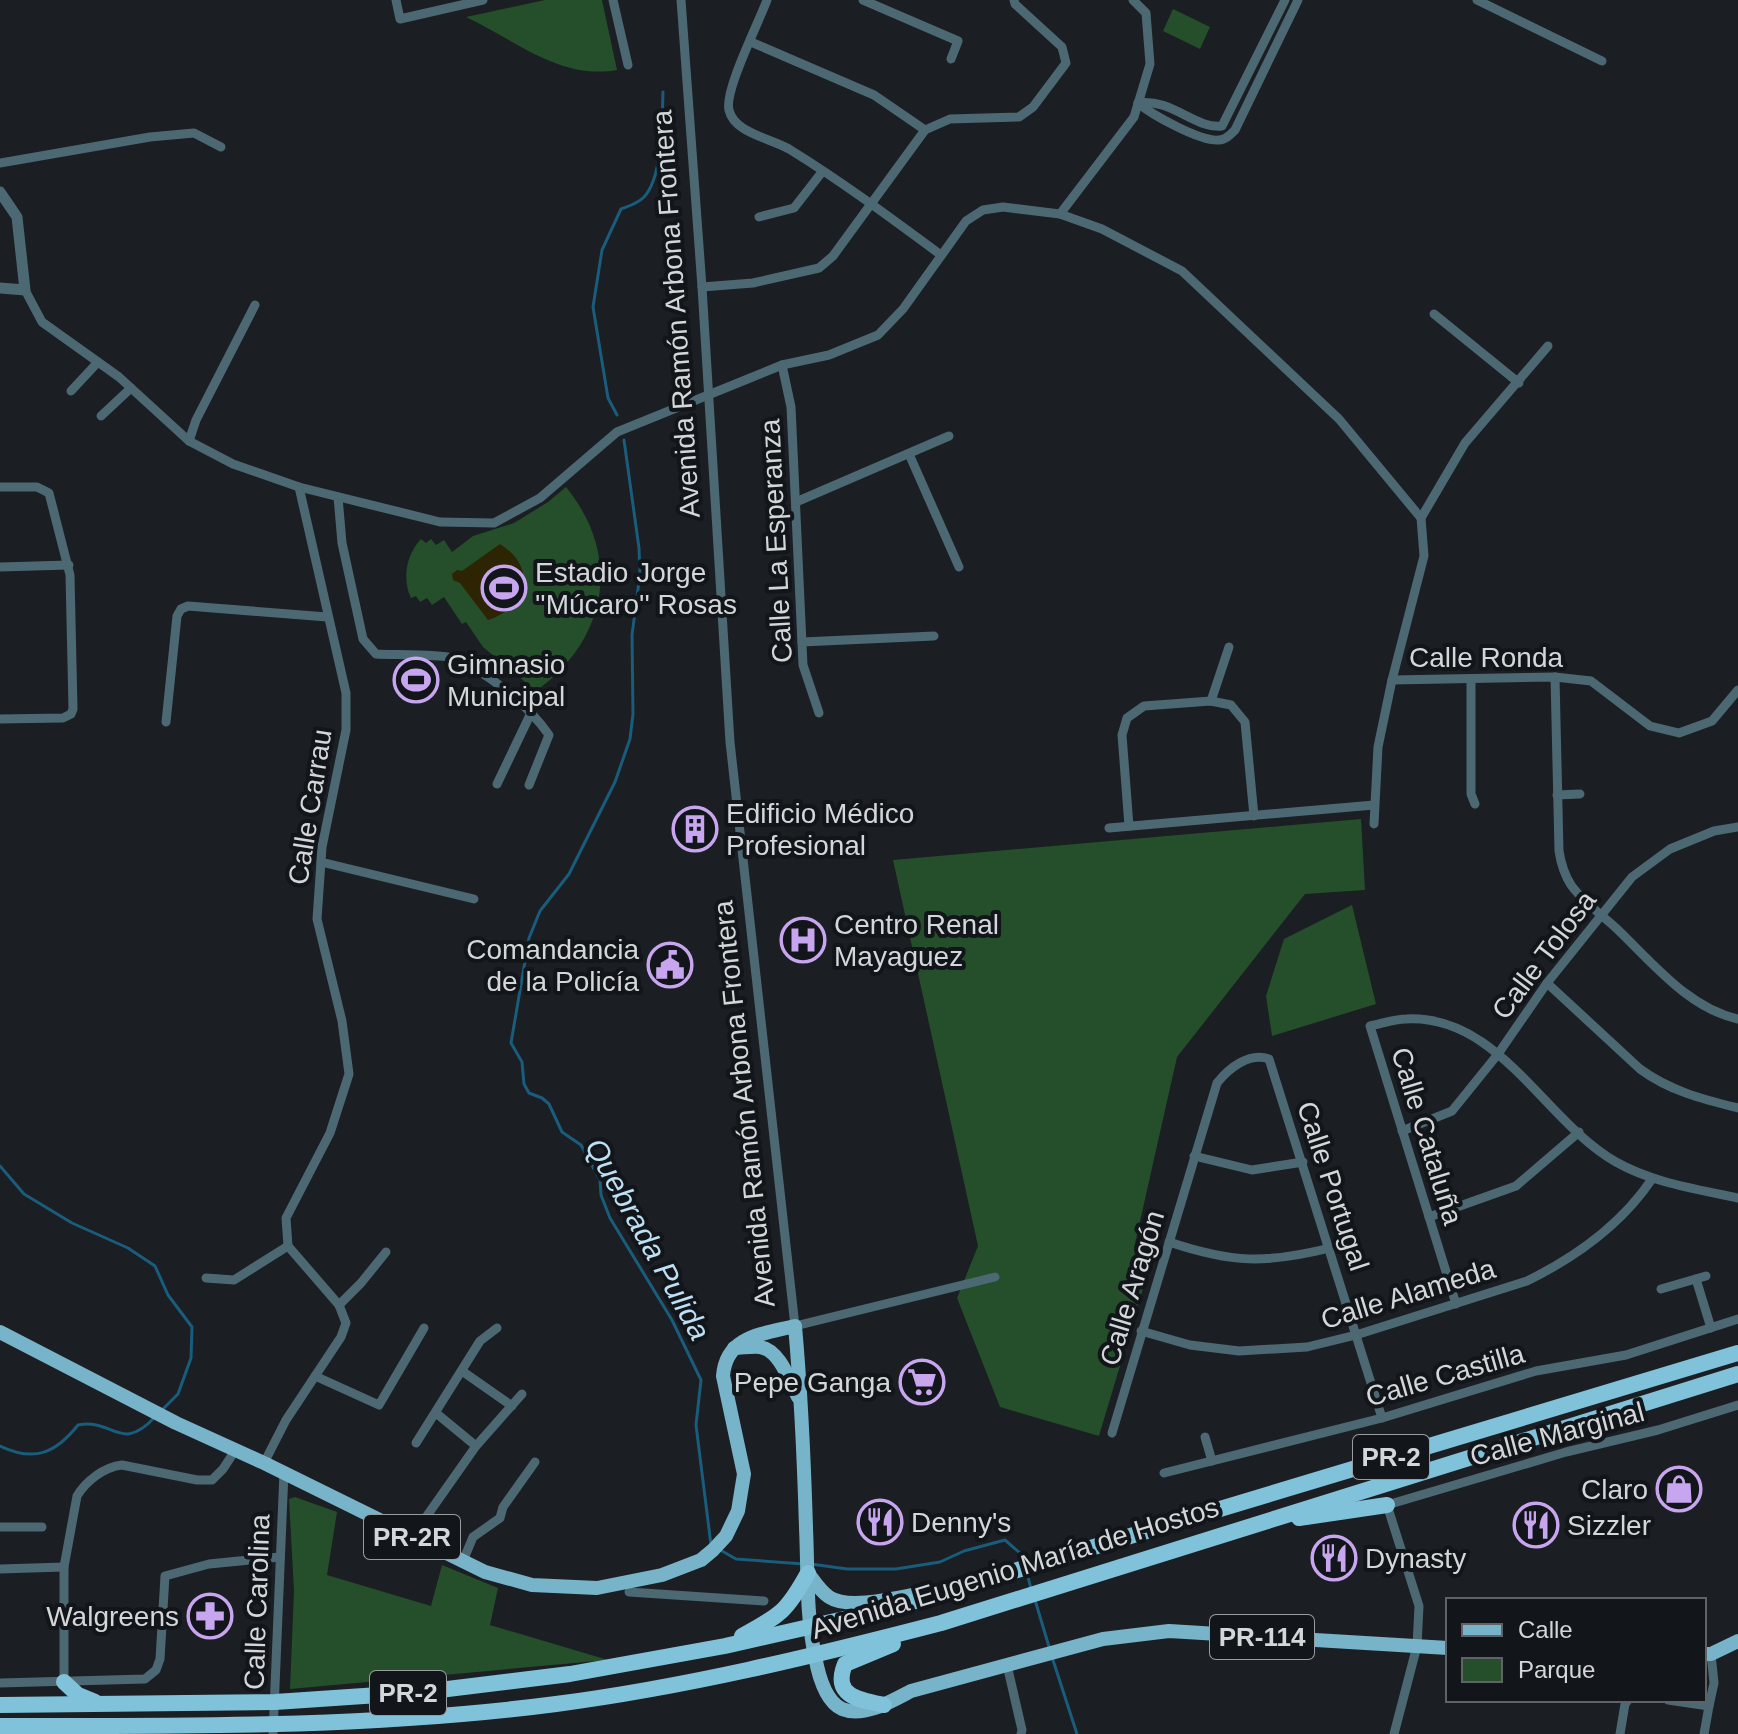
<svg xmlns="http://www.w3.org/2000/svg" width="1738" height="1734" font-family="Helvetica,sans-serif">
<rect width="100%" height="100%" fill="#1b1e22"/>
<g fill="#244f2a">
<path d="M545 0H602L617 70C560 80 515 40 466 17Z"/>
<path d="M1173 9 1210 27 1200 49 1163 31Z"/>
<path d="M566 487C623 557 607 640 536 691L483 647 466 622 462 624 444 597 432 605 427 598 420 602 416 596 411 598C402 579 406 555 421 539L426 543 431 539 436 545 444 540 452 552 473 536 514 523 548 502Z"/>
<path d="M1361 819 1365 890 1305 894 1177 1057 1134 1248 1154 1252 1099 1436 1000 1407 957 1298 978 1246 893 860Z"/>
<path d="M1352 905 1376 1004 1272 1036 1266 996 1284 939Z"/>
<path d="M295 1497 337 1512 327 1575 431 1606 442 1565 498 1588 490 1625 608 1660 290 1689 294 1591 289 1499Z"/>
</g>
<path fill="#2d2403" d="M500 544C538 568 528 607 488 620L460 583 453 580 452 574 457 570 462 571Z"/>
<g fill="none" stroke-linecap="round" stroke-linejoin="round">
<g stroke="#195c7b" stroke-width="3">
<path d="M617 415 608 398 593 307 602 250 621 209C629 206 637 204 644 197 663 177 662 119 663 92"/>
<path d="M624 440 639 548 640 574 632 635 633 714 630 739 615 782 569 874 540 911 529 938 511 1043 522 1062 524 1084 529 1093 542 1098 549 1104 562 1132 581 1145 600 1180 601 1195 610 1218 672 1320 701 1380 696 1425 711 1545"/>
<path d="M0 1166 24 1194 72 1223 128 1248 155 1266 168 1295 192 1327 191 1358 178 1394 163 1409"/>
<path d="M0 1446C34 1462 55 1454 78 1425 114 1418 120 1454 155 1417"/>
<path d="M722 1551 736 1559 804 1564"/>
<path d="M811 1564 847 1569H896L940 1562 964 1551 1005 1540 1021 1554 1023 1562"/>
<path d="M1027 1573 1031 1589"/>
<path d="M1035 1600 1050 1650"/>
<path d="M1052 1657 1077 1734"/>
</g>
<g stroke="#4c6872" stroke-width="9">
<path d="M396 0 400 19 483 0"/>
<path d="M613 0 628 65"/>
<path d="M681 0 702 287 730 742 795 1326 995 1277"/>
<path d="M767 0C759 22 724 91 729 110 734 133 770 138 789 149 841 181 891 218 941 255"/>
<path d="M863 0 958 41 951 59"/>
<path d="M1477 0 1602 61"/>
<path d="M751 42 874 95 925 130"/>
<path d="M1138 103C1152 115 1201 142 1219 140 1226 140 1231 134 1235 130L1298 0"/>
<path d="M1138 103C1172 98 1194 129 1222 126L1285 0"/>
<path d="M0 163 150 137 194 133 221 147"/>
<path d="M1060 214 1134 117 1150 64 1146 13 1133 0"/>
<path d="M759 217 794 208 822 172"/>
<path d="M702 287 753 283 819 268 833 256 925 130 950 119 1019 117 1033 107 1066 63 1062 47 1015 4 1014 0"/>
<path d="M25 290 42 322 119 377 189 441 233 464 299 487 440 522 494 523 540 498 617 432 782 365 829 355 878 335 903 309 966 221 983 210 1003 207 1060 214 1102 229 1182 271 1339 419 1421 518 1424 556 1392 680 1378 747 1374 824"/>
<path d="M1434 314 1519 383"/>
<path d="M782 365 791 407 803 665 819 713"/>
<path d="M71 391 98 362"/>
<path d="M101 416 131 388"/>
<path d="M189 441 196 420 255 305"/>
<path d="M909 454 959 567"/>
<path d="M0 487H37L49 493 70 575 73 709 71 714 63 718 0 719"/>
<path d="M338 497 342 543 363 639 376 654C392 655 440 654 452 658 487 671 528 705 549 735L529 785"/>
<path d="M796 502 949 436"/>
<path d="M1421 518 1465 443 1548 346"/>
<path d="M0 567 69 565"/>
<path d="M802 642 934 636"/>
<path d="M1555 677 1559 851C1561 864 1564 874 1571 885 1583 902 1601 914 1616 928 1652 962 1688 1008 1738 1019"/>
<path d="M1471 679V794L1475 804"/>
<path d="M1392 680 1555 677 1591 681 1650 726 1679 733 1712 721 1738 690"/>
<path d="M1211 701 1229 647"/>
<path d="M166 722 177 616 181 609 188 606 327 617"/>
<path d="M497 784 531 713"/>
<path d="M1557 795 1580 794"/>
<path d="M1129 826 1122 735 1127 718 1144 706 1211 701 1231 705 1245 722 1254 816"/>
<path d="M1109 828 1374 805"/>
<path d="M321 862 474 899"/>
<path d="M1547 983 1640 1069C1670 1091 1702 1099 1738 1108"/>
<path d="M1402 1131 1452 1111 1498 1054 1547 983 1632 877 1670 849 1714 831 1738 827"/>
<path d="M1194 1156 1252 1170 1303 1162"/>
<path d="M1429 1217 1516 1186 1579 1132"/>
<path d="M1169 1242C1232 1263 1265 1264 1330 1248"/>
<path d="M206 1278 234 1280 288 1246"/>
<path d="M1696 1279 1711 1328"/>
<path d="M1661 1289 1706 1276"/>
<path d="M1456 1304 1370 1026C1381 1024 1394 1019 1406 1019 1499 1014 1544 1121 1616 1162 1653 1183 1697 1189 1738 1198"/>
<path d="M339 1305 361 1283 386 1252"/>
<path d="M1141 1331 1190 1345 1239 1351 1307 1347 1356 1335 1527 1281C1576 1257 1621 1225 1652 1179"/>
<path d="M462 1371 512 1406"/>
<path d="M315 1376 379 1405 424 1328"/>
<path d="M436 1413 476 1446"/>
<path d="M1112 1433 1217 1083C1229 1068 1249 1052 1269 1059L1382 1418"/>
<path d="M1205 1437 1212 1461"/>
<path d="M416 1443 480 1341 497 1328"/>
<path d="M264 1463 286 1420 341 1337 346 1323 339 1305 288 1246 286 1218 330 1133 349 1074 342 1021 317 919 322 847 346 730V693L299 487"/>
<path d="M1164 1473 1382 1418 1536 1371 1626 1355 1738 1319"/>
<path d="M0 1527H42"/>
<path d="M412 1537 476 1446 522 1394"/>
<path d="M463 1561 473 1537 500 1518 503 1507 535 1462"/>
<path d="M0 1569 64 1567"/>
<path d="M629 1592 764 1601"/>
<path d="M1007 1665 1022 1730 1021 1734"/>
<path d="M64 1682V1567L77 1496C86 1481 104 1467 122 1465L197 1480H212L223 1469 236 1449"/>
<path d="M0 1683 145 1679 156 1670 160 1659 165 1576 209 1564 280 1557"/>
<path d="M1668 1700 1709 1706 1704 1734"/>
<path d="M1709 1706 1714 1683 1711 1654"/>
<path d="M273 1734 284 1472"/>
<path d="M1394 1734 1417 1646 1419 1606 1387 1505 1566 1452 1658 1430 1738 1405"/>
<path d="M1620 1734 1625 1704 1628 1700"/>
</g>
<path stroke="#4c6872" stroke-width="11" d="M0 192 17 217 25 290 0 288"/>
<g stroke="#77b3c9" stroke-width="14">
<path d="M0 1332 176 1423 264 1463 485 1572 532 1585 597 1588 662 1575 701 1560 713 1550 726 1536 738 1511 744 1474 723 1376C726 1336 762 1334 795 1326 801 1393 804 1460 806 1528 808 1570 806 1615 815 1656 818 1673 825 1701 842 1709 864 1718 892 1701 911 1691L1103 1639 1169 1631 1448 1648"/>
<path d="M734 1348C742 1348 752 1346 760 1347 780 1350 790 1382 798 1397"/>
<path d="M808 1573C814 1581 820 1591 829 1597 848 1610 896 1598 918 1594"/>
<path d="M1704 1654H1711L1738 1641"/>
</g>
<g stroke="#7fc2da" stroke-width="16">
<path d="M1299 1518 1387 1505"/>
<path d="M742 1636C781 1615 787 1611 808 1573"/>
<path d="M64 1682 78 1695 95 1702"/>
<path d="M0 1705 275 1702 423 1692 570 1674 725 1646 888 1609 1738 1353"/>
<path d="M884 1705C859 1700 832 1696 845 1664L893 1644"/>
<path d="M0 1726C185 1726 372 1728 556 1704 686 1687 814 1656 941 1623L1738 1374"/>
</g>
</g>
<defs>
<g id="stadium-ring" transform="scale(2.3)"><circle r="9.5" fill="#121519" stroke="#c8a6ef" stroke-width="1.5"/><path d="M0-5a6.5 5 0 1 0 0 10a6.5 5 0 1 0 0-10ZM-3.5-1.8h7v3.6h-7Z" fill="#c8a6ef"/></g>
<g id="building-ring" transform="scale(2.3)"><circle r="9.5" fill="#121519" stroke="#c8a6ef" stroke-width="1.5"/><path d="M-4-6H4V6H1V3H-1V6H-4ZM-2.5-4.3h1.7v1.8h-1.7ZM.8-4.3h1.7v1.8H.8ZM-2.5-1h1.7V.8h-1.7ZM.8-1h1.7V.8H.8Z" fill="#c8a6ef"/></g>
<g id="hospital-ring" transform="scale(2.3)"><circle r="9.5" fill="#121519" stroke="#c8a6ef" stroke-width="1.5"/><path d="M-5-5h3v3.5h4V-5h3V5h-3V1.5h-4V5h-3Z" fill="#c8a6ef"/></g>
<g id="civic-ring" transform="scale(2.3)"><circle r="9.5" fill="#121519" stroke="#c8a6ef" stroke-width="1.5"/><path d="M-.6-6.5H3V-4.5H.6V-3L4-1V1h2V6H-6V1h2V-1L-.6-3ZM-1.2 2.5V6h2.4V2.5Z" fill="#c8a6ef"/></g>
<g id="supermarket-ring" transform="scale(2.3)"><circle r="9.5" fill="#121519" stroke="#c8a6ef" stroke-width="1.5"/><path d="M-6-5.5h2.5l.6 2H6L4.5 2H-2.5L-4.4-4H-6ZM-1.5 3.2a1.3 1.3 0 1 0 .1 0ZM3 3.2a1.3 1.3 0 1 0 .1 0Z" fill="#c8a6ef"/></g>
<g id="shop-ring" transform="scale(2.3)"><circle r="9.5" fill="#121519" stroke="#c8a6ef" stroke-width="1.5"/><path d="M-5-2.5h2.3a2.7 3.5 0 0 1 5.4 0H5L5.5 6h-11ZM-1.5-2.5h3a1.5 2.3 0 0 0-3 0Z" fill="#c8a6ef"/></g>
<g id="restaurant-ring" transform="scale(2.3)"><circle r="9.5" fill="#121519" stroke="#c8a6ef" stroke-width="1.5"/><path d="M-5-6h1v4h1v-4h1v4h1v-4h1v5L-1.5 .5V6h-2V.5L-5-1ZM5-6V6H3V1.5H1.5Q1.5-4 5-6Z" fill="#c8a6ef"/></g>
<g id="pharmacy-ring" transform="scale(2.3)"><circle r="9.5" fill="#121519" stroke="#c8a6ef" stroke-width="1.5"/><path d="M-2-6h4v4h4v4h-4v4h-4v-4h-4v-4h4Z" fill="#c8a6ef"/></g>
</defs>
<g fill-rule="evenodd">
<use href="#stadium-ring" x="504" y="588"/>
<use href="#stadium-ring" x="416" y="680"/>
<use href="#building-ring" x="695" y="829"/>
<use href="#hospital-ring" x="803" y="940"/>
<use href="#civic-ring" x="670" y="965"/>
<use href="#supermarket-ring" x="922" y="1382"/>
<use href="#shop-ring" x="1679" y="1489"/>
<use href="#restaurant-ring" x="880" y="1522"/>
<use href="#restaurant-ring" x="1536" y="1525"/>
<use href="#restaurant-ring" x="1334" y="1558"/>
<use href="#pharmacy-ring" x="210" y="1616"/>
</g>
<g text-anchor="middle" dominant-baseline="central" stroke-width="8" stroke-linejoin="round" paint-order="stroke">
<g fill="#121519" stroke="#9a9d9f" stroke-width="2">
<rect x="1353" y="1435" width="76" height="44" rx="6"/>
<rect x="364" y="1515" width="96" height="44" rx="6"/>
<rect x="1210" y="1615" width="104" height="44" rx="6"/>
<rect x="370" y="1671" width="76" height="44" rx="6"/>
</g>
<g font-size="26" font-weight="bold" fill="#d4d7d9">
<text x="1391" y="1457">PR-2</text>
<text x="412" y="1537">PR-2R</text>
<text x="1262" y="1637">PR-114</text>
<text x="408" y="1693">PR-2</text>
</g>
<g font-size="28" fill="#d4d7d9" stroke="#121519">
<text transform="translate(676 314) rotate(-94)">Avenida Ramón Arbona Frontera</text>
<text transform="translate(776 541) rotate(-93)">Calle La Esperanza</text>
<text x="1486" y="657">Calle Ronda</text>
<text transform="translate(310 807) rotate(-81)">Calle Carrau</text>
<text transform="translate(1544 955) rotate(-53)">Calle Tolosa</text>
<text transform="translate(744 1104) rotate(-96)">Avenida Ramón Arbona Frontera</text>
<text transform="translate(1427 1136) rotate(73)">Calle Cataluña</text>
<text transform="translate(1333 1186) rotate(72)">Calle Portugal</text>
<text transform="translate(1132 1288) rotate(-73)">Calle Aragón</text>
<text transform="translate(1408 1294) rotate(-17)">Calle Alameda</text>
<text transform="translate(1445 1375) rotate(-16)">Calle Castilla</text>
<text transform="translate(1557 1434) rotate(-15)">Calle Marginal</text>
<text transform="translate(1015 1568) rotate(-17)">Avenida Eugenio María de Hostos</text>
<text transform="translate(257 1602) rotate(-88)">Calle Carolina</text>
</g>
<g font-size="28" fill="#d4d7d9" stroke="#121519" text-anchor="start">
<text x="535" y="572">Estadio Jorge<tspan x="535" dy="32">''Múcaro'' Rosas</tspan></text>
<text x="447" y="664">Gimnasio<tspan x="447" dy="32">Municipal</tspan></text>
<text x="726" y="813">Edificio Médico<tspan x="726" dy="32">Profesional</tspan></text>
<text x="834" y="924">Centro Renal<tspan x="834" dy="32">Mayaguez</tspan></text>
<text x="639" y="949" text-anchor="end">Comandancia<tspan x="639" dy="32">de la Policía</tspan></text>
<text x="891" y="1382" text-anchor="end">Pepe Ganga</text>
<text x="1648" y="1489" text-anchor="end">Claro</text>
<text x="911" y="1522">Denny's</text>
<text x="1567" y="1525">Sizzler</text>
<text x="1365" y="1558">Dynasty</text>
<text x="179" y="1616" text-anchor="end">Walgreens</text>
</g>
<g font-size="30" font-style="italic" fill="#bee0f4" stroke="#121519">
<text transform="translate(648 1239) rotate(61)">Quebrada Pulida</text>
</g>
</g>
<rect x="1446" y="1598" width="260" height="104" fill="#121519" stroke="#606366" stroke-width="2"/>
<rect x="1462" y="1624" width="40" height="12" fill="#77b3c9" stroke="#606366" stroke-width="2"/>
<text x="1518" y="1638" font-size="24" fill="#d4d7d9">Calle</text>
<rect x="1462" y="1658" width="40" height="24" fill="#244f2a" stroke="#606366" stroke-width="2"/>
<text x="1518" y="1678" font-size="24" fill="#d4d7d9">Parque</text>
</svg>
